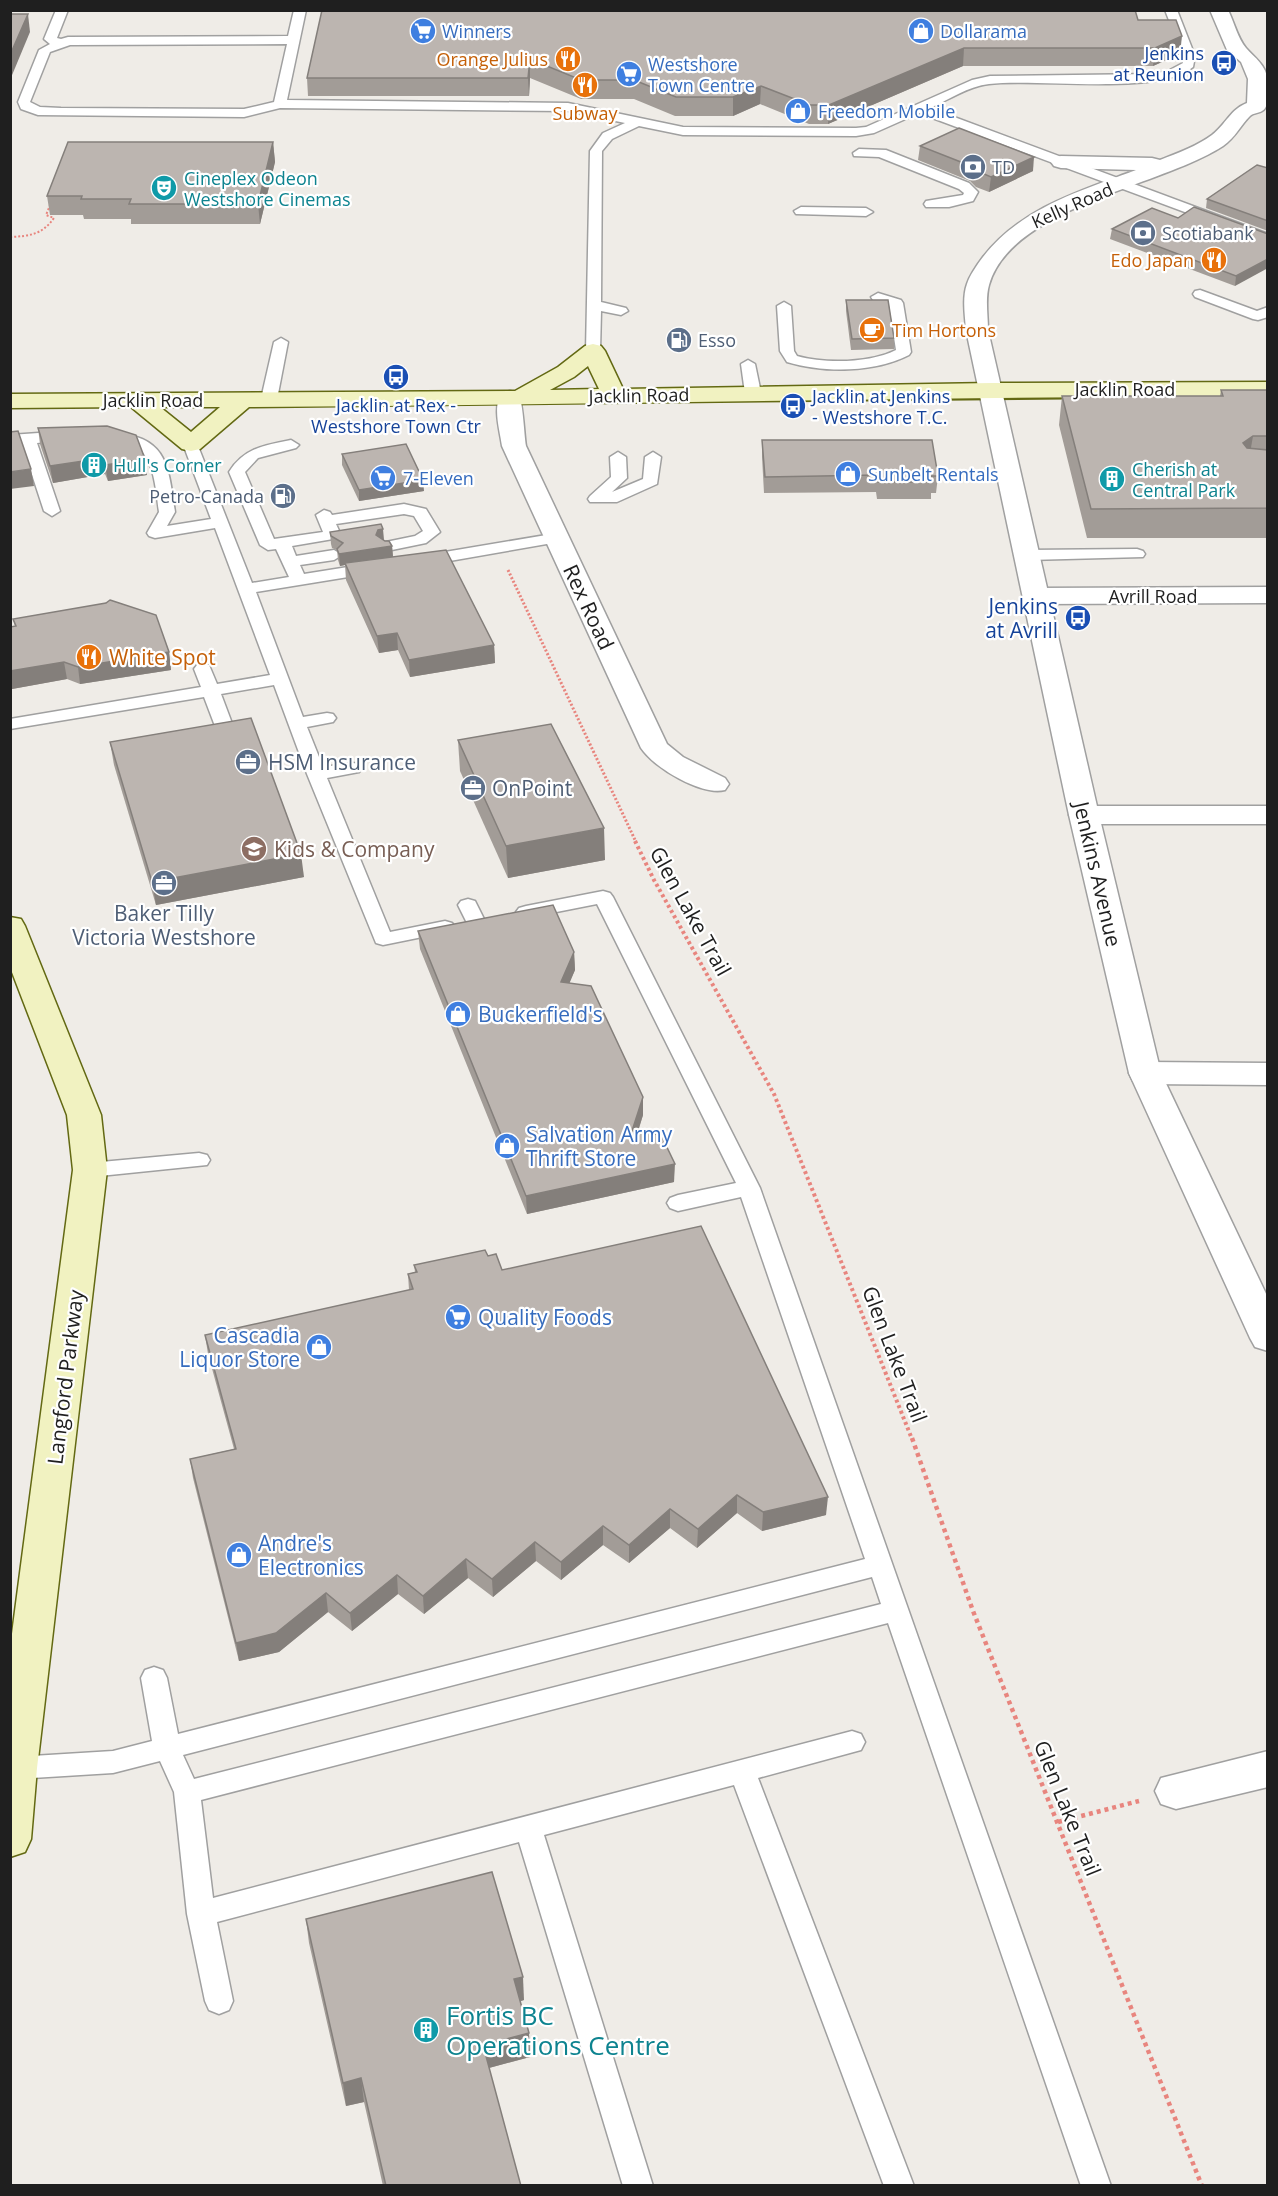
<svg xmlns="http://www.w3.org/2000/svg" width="1278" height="2196" font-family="'Open Sans',sans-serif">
<rect width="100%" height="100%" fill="#efece7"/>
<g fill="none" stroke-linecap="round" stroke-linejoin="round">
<g stroke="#a0a0a0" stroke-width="3">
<g id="service">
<path d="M56 10H68L57 38 61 39 68 37 288 36 294 10H306L287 100 568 103 683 127 856 128 866 127 972 80 990 76 1152 74 1168 71 1183 63V56L1165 10H1177L1195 56 1193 67C1158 96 1038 78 989 84 969 86 948 100 930 108L1268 234V243L919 113 874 133 856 136 683 135 639 126 612 139 602 151 601 302 626 308 628 311 621 315 601 311 600 351 593 355 586 351 590 151 603 133 625 123 568 111 280 108 244 117 38 115 21 109 18 102 39 50 50 44 44 39ZM287 44 274 102 244 109 61 108 40 107 30 102 50 52 70 45Z"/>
<path d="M859 149 886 150 969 183 978 192 973 201 949 207H926L924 204 926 201 963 195 964 193 959 189 879 157 854 156 853 153Z"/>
<path d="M801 207 866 208 873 212 866 216 796 214 794 211Z"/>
<path d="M1200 290 1257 311 1268 307V317L1258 320 1253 319 1195 297 1193 294 1195 291Z"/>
<path d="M878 293 901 300 903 303 911 352 909 355C874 373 824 373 787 362L780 351 777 306 784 302 791 306 794 351 797 356C826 364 870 363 896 350L889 305 873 300 871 297Z"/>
<path d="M281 338 288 342 277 399 269 404 261 399 274 342Z"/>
<path d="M748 360 755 364 761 393 753 398 745 393 741 364Z"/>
<path d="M67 431 72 433 75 436 72 439 37 443 60 511 52 516 44 511 22 444 10 445V435Z"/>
<path d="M111 432C167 437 168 463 175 512L167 526 211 519 183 444 186 441H196L252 583 289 577 276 549 268 550 260 545 229 472C244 448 265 445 291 440L299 445 296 448 258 458 245 472 274 539 323 532 316 515 324 510 330 512 332 515 404 504 426 509 440 532 426 543 387 551 381 549 379 546 381 543 415 536 423 531 414 516 404 514 336 524 341 535 339 538 292 546 296 556 334 550 342 555 334 560 300 565 304 574 373 563 381 568 379 572 256 592 303 717 327 713 333 714 336 718 333 722 307 727 323 767 353 763 359 764 362 768 359 772 327 778 390 932 445 921 452 923 455 927 452 931 383 945 376 943 307 774 274 685 221 694 233 726 230 730H218L215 726 204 697 10 729V719L201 687 194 669 197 665H209L217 684 270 675 215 528 155 538 149 536 147 533 159 512C156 493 155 455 134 446 125 442 115 443 106 440L103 437 106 434Z"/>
<path d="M618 452 626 457 627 478 612 492 643 479 645 457 653 452 661 457 657 484 617 502H590L588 499 590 496 611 477 610 457Z"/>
<path d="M558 533 566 538 564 541 421 566 413 561 421 556Z"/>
<path d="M1137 549 1143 551 1145 554 1143 557 1028 560 1020 555 1028 550Z"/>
<path d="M603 891 610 893 613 897 760 1188 1111 2186H1081L888 1623 201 1800 213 1898 852 1731 861 1734 865 1742 861 1750 758 1778 914 2186H884L734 1785 544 1835 653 2186H623L519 1842 217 1922 233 2001 229 2010 219 2014 209 2010 205 2001 187 1914 174 1792 160 1761 113 1773 16 1779 10 1777V1759L16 1757 113 1751 152 1741 141 1678 145 1670 154 1667 163 1670 167 1678 178 1734 865 1559 741 1197 678 1211 670 1208 667 1203 670 1198 678 1195 736 1183 597 904 526 918 519 916 516 912 519 908 526 906ZM872 1577 881 1604 194 1779 183 1755Z"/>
<path d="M468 899 475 901 485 921 482 925H468L458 905 461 901Z"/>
<path d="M199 1153 207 1155 210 1160 207 1165 90 1177 82 1175 79 1170 82 1165 90 1163Z"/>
</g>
</g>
<g stroke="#a0a0a0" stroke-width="3">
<g id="minor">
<path d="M510 391 518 393C523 400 524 434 526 446L667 744 683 757 725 778 729 784 725 790C702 796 654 768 641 748L502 446C500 431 492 406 502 393Z"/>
<path d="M1268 587V603L1038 604 1029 602 1025 596 1029 590 1038 588Z"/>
<path d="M1084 806H1268V824H1084L1074 821 1069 815 1074 809Z"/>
<path d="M1145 1062 1268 1063V1085L1145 1084 1133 1081 1129 1073 1133 1065Z"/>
<path d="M1268 1751V1787L1176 1809 1161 1804 1155 1791 1161 1778Z"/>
</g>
</g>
<g stroke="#a0a0a0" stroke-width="3">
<path id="tertiary" d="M1210 10H1228C1234 22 1238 39 1246 48 1255 58 1266 65 1268 81 1268 89 1270 107 1262 111 1259 113 1253 113 1250 116 1240 126 1235 138 1223 146 1162 186 1011 207 989 285 985 299 988 315 988 330L1099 815 1161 1073 1268 1298V1351L1255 1347 1250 1338 1129 1073 1069 815 966 330C965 315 962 298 967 284 970 275 977 265 983 257 1021 208 1080 191 1136 170L1061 168 1054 166 1051 162 1054 158 1061 156 1152 158 1160 160C1178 153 1197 146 1212 135 1226 124 1231 109 1247 103L1248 79 1241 62 1227 50Z"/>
</g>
<g stroke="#636913" stroke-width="3">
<g id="secondary">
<path d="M593 344 601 346 605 351 623 389 992 383 1268 382V396C928 397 589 405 249 407L200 449 191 451 182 449 131 407 10 408V394L515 391 558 367 585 346ZM588 366 599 389 550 390 574 377ZM160 407H220L191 432Z"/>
<path d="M10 917 21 919 25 926 101 1115 107 1170 37 1768 31 1839 25 1852 10 1857V1649L73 1170 67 1115 10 967Z"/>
</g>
</g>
<path stroke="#e8857e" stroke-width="2" stroke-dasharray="2 2" stroke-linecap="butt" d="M10 237C29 236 42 235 54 218L46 215 51 203"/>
<path stroke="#e8857e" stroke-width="3" stroke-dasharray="2 2" stroke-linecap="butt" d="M508 570 636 842"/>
<path stroke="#e8857e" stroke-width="4" stroke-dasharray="3 3" stroke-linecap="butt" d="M635 841 654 880 774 1094 912 1439"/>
<g stroke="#e8857e" stroke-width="4.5" stroke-dasharray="4 4" stroke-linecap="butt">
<path d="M912 1438 973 1611 1202 2186"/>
<path d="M1058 1822 1139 1801"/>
</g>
<use href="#service" fill="#fff" fill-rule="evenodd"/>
<use href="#minor" fill="#fff" fill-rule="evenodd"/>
<use href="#tertiary" fill="#fff" fill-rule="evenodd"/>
<use href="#secondary" fill="#f1f2c1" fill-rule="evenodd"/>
</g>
<g fill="#a29c97">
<path d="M322 10 1138 20 1180 54 1153 66H963L828 124H809L760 104 733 116H675L634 99H581L530 78 529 96H308L307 78Z"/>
<path d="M273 142 275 162 260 224H131V219H84L83 215H50L47 196Z"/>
<path d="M920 146 1033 171 989 192 976 187 970 181 918 160Z"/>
<path d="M1268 168V231L1206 208 1207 199Z"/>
<path d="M1178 218 1268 234 1235 286 1110 239 1112 229Z"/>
<path d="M846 300 894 338V349L851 350 846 311Z"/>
<path d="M1221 390H1268V538H1087L1059 425 1062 396H1220Z"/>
<path d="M38 428 145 459 147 475 108 481 105 474 53 483 40 444Z"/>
<path d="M762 440 938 476 936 493H931V499H877L876 492 764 493 762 457Z"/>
<path d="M342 454 424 491 359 501 342 465Z"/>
<path d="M383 529V540L392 546 393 557 494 645 495 663 410 677 398 650 379 653 346 580 345 565 340 566 338 560 337 550 332 548 331 544 330 532Z"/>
<path d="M13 619 169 652 171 670 80 684 67 679 12 689 10 683V627L15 626Z"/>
<path d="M458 740 605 860 508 878 460 771Z"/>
<path d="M110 742 304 877 156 905 114 765Z"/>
<path d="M418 931 574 952 575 970 569 983 643 1115 638 1132 674 1182 527 1214 420 949Z"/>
<path d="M488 1256 502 1270 826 1515 762 1531 737 1513 697 1548 670 1528 629 1563 603 1545 561 1580 536 1561 493 1597 468 1578 424 1614 398 1594 352 1631 328 1612 279 1652 239 1661 193 1478 190 1459 234 1449 208 1354 205 1335 409 1290 408 1274 415 1272 414 1265Z"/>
<path d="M306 1919 524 2000 520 2001 529 2033 530 2057 489 2068 521 2186H383L364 2102 346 2106 309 1943Z"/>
</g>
<g fill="#847f7b">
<path d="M28 14 30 32 10 80V55Z"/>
<path d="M1182 36 1180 54 1153 66 1155 48Z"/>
<path d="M964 48 963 66 828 124 829 105Z"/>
<path d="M530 59V78L529 96 528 78Z"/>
<path d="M761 86 760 104 733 116V97Z"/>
<path d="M273 142 275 162 260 224 258 204Z"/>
<path d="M1034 157 1033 171 989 192 991 177Z"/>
<path d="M1268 259V268L1235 286 1236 276Z"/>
<path d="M1253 436 1248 465 1243 443Z"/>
<path d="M103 458 105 474 53 483 50 466Z"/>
<path d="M145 459 147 475 108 481 105 465Z"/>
<path d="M31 469 34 486 10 489V472Z"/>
<path d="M423 480 424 491 359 501V490Z"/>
<path d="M383 529 384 540 379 542 376 535 378 530Z"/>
<path d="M392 546 393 557 345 563V565L340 566 339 554Z"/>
<path d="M397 633 398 650 379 653 377 636Z"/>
<path d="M494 645 495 663 410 677 409 660Z"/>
<path d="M169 652 171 670 80 684 78 667Z"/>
<path d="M64 662 67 679 12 689 10 680V671Z"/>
<path d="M604 828 605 860 508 878 506 846Z"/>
<path d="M301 854 304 877 156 905 152 882Z"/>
<path d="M574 952 575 970 562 1001 561 982Z"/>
<path d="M643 1097V1115L632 1149V1131Z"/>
<path d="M675 1164 674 1182 527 1214 526 1196Z"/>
<path d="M737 1495V1513L697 1548 698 1529Z"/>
<path d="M828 1497 826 1515 762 1531 763 1512Z"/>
<path d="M670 1509V1528L629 1563V1545Z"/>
<path d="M603 1526V1545L561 1580V1562Z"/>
<path d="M535 1542 536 1561 493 1597 492 1579Z"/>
<path d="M466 1559 468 1578 424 1614 423 1596Z"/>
<path d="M397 1575 398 1594 352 1631 350 1613Z"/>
<path d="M326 1593 328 1612 279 1652 239 1661 236 1643Z"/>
<path d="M523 1977 524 2000 515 2003 514 1979Z"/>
<path d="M529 2033 530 2057 485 2069 483 2045Z"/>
<path d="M361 2078 364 2102 346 2106 343 2083Z"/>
</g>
<g fill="#bcb5b0" stroke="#847f7b" stroke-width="1.5">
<path d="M322 10H1135L1138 20H1176L1182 36 1155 48H964L829 105H810L761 86 733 97H676L634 80H581L530 59 528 78H307Z"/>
<path d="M10 14H28L10 55Z"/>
<path d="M959 128 1034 157 991 177 977 171 971 166 920 146Z"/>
<path d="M68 142H273L258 204H129L131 199H81L82 196H47Z"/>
<path d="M1257 165 1268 168V221L1207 199Z"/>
<path d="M1194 207 1268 234V259L1236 276 1112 229 1152 208 1178 218Z"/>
<path d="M846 300H888L894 338 852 339Z"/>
<path d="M1221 390H1268V436H1253L1243 443 1247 448 1268 450V508L1091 509 1062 396H1223Z"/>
<path d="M107 426 136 435 145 459 105 465 103 458 50 466 38 428Z"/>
<path d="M18 431 31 469 10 472V432Z"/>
<path d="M762 440H932L938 476H931L932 482H878L877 475 765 477Z"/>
<path d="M406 444 423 480 359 490 342 454Z"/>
<path d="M381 524 383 529 378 530 376 535 385 541H389L392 546 339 554 337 549 343 543 331 536 330 532Z"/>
<path d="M446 550 494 645 409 660 397 633 377 636 345 563Z"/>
<path d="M110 600 156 615 169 652 78 667 64 662 10 671V632H11L10 627 16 626 13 619 106 603Z"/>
<path d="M251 718 301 854 152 882 110 742Z"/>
<path d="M551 724 604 828 506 846 458 740Z"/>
<path d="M553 905 574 952 561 982 591 986 643 1097 632 1131 661 1135 675 1164 526 1196 418 931Z"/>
<path d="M701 1226 828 1497 763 1512 737 1495 698 1529 670 1509 629 1545 603 1526 561 1562 535 1542 492 1579 466 1559 423 1596 397 1575 350 1613 326 1593 276 1633 236 1643 190 1459 236 1449 205 1335 413 1289 408 1274 417 1272 414 1265 485 1250 488 1256 496 1254 502 1270Z"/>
<path d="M492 1872 523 1977 514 1979 529 2033 483 2045 521 2186H386L361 2078 343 2083 306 1919Z"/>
</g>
<defs>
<g id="supermarket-disc" transform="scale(1.35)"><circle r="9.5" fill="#3f7fe0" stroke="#fff"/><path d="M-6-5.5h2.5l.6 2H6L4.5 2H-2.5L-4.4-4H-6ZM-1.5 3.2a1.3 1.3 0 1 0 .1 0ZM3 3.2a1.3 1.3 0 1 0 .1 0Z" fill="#fff"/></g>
<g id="shop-disc" transform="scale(1.35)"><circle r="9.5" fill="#3f7fe0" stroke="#fff"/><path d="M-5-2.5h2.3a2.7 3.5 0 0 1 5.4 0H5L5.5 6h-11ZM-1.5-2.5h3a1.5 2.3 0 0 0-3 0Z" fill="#fff"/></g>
<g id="restaurant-disc" transform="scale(1.35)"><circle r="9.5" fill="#e8710a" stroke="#fff"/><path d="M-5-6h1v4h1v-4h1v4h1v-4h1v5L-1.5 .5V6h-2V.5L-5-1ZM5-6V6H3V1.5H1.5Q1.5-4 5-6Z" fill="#fff"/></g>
<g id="bus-disc" transform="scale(1.35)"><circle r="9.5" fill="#1a4fb4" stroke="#fff"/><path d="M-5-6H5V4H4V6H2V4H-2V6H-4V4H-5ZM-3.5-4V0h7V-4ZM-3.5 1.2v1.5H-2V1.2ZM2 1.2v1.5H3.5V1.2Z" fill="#fff"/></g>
<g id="bank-disc" transform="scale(1.35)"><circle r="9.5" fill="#5c6f8a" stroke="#fff"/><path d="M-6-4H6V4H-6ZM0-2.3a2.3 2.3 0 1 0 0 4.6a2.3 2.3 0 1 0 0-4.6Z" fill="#fff"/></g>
<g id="theatre-disc" transform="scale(1.35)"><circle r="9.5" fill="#0f9aa8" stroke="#fff"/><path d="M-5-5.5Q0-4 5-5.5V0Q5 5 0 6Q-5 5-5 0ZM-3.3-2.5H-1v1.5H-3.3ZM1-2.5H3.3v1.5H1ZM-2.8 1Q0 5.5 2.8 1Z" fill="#fff"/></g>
<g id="cafe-disc" transform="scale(1.35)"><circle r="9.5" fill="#e8710a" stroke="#fff"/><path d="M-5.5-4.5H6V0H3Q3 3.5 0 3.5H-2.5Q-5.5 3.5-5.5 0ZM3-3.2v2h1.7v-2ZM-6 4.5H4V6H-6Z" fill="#fff"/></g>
<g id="fuel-disc" transform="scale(1.35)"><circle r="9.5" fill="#5c6f8a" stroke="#fff"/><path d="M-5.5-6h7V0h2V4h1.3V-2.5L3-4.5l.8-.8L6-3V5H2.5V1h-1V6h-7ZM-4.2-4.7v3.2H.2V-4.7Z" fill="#fff"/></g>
<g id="building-disc" transform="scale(1.35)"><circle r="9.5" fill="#0f9aa8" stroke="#fff"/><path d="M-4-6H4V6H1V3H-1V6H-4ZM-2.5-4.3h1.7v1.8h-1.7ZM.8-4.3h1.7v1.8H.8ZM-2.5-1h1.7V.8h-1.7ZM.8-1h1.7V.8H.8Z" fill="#fff"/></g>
<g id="office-disc" transform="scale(1.35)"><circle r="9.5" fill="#5c6f8a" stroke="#fff"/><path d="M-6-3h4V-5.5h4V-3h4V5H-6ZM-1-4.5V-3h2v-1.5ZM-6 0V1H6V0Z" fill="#fff"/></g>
<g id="school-disc" transform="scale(1.35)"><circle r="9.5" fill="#8d6e63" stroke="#fff"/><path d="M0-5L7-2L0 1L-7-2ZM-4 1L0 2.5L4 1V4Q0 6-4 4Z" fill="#fff"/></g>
</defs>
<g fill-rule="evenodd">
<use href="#supermarket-disc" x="423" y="31"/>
<use href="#shop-disc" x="921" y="31"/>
<use href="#restaurant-disc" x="568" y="59"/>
<use href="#bus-disc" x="1224" y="63"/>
<use href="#supermarket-disc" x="629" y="74"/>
<use href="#restaurant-disc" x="585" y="85"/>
<use href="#shop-disc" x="798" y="111"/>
<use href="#bank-disc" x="973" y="167"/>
<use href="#theatre-disc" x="164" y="188"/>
<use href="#bank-disc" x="1143" y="233"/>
<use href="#restaurant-disc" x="1214" y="260"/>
<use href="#cafe-disc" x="872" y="330"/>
<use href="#fuel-disc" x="679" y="340"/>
<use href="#bus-disc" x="396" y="377"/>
<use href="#bus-disc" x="793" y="406"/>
<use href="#building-disc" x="94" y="465"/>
<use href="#shop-disc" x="848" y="474"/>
<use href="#supermarket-disc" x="383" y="478"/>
<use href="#building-disc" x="1112" y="479"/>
<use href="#fuel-disc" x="283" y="496"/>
<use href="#bus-disc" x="1078" y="618"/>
<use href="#restaurant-disc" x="89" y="657"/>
<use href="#office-disc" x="248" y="762"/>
<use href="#office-disc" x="473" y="788"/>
<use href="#school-disc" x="254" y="849"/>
<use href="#office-disc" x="164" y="883"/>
<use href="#shop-disc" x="458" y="1014"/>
<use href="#shop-disc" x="507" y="1146"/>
<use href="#supermarket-disc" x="458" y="1317"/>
<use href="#shop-disc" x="319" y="1347"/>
<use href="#shop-disc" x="239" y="1555"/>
<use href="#building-disc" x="426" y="2030"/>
</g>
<g text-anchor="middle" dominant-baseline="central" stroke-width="4.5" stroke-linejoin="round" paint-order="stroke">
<g font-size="18" fill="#366cbe" stroke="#fff" text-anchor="start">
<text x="442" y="31">Winners</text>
<text x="940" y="31">Dollarama</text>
<text x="648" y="64">Westshore<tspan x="648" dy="21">Town Centre</tspan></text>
<text x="818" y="111">Freedom Mobile</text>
<text x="868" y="474">Sunbelt Rentals</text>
<text x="403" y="478">7-Eleven</text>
</g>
<g font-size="18" fill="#164399" stroke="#fff" text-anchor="end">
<text x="1204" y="53">Jenkins<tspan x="1204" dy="21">at Reunion</tspan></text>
<text x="812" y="396" text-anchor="start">Jacklin at Jenkins<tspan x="812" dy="21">- Westshore T.C.</tspan></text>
<text x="396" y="405" text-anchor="middle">Jacklin at Rex -<tspan x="396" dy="21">Westshore Town Ctr</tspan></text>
</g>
<g font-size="18" fill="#c56008" stroke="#fff" text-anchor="end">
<text x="548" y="59">Orange Julius</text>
<text x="585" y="113" text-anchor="middle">Subway</text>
<text x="1194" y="260">Edo Japan</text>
<text x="892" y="330" text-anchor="start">Tim Hortons</text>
</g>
<g font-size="18" fill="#4e5e75" stroke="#fff" text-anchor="start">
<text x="992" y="167">TD</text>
<text x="1162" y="233">Scotiabank</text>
<text x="698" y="340">Esso</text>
<text x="264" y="496" text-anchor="end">Petro-Canada</text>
</g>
<g font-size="18" fill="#0d838f" stroke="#fff" text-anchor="start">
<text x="184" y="178">Cineplex Odeon<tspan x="184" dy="21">Westshore Cinemas</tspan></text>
<text x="113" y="465">Hull's Corner</text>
<text x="1132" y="469">Cherish at<tspan x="1132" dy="21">Central Park</tspan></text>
</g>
<g font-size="18" fill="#1f1f1f" stroke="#fff">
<text transform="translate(1072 205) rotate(-24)">Kelly Road</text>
<text x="1125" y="389">Jacklin Road</text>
<text transform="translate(639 395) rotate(-1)">Jacklin Road</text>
<text x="153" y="400">Jacklin Road</text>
<text x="1153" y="596">Avrill Road</text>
</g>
<g font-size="21" fill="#164399" stroke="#fff" text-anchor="end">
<text x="1058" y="606">Jenkins<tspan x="1058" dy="24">at Avrill</tspan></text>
</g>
<g font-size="21" fill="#1f1f1f" stroke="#fff">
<text transform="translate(589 607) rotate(65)">Rex Road</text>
<text transform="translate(1098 874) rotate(77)">Jenkins Avenue</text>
<text transform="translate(691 911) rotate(61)">Glen Lake Trail</text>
<text transform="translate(895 1354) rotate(69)">Glen Lake Trail</text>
<text transform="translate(65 1377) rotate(-83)">Langford Parkway</text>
<text transform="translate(1068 1808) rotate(68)">Glen Lake Trail</text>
</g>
<g font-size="21" fill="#c56008" stroke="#fff" text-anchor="start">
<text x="109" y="657">White Spot</text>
</g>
<g font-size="21" fill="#4e5e75" stroke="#fff" text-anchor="start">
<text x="268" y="762">HSM Insurance</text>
<text x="492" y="788">OnPoint</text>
<text x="164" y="913" text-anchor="middle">Baker Tilly<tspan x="164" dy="24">Victoria Westshore</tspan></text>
</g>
<g font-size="21" fill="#785e54" stroke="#fff" text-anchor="start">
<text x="274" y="849">Kids &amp; Company</text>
</g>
<g font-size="21" fill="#366cbe" stroke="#fff" text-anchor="start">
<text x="478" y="1014">Buckerfield's</text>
<text x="526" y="1134">Salvation Army<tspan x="526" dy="24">Thrift Store</tspan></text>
<text x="478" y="1317">Quality Foods</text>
<text x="300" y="1335" text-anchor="end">Cascadia<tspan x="300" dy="24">Liquor Store</tspan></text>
<text x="258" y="1543">Andre's<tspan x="258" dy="24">Electronics</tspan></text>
</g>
<g font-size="26" fill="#0d838f" stroke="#fff" text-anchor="start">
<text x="446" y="2015">Fortis BC<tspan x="446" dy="30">Operations Centre</tspan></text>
</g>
</g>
<rect width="1278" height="2196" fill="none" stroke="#1f1f1f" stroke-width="24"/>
</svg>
